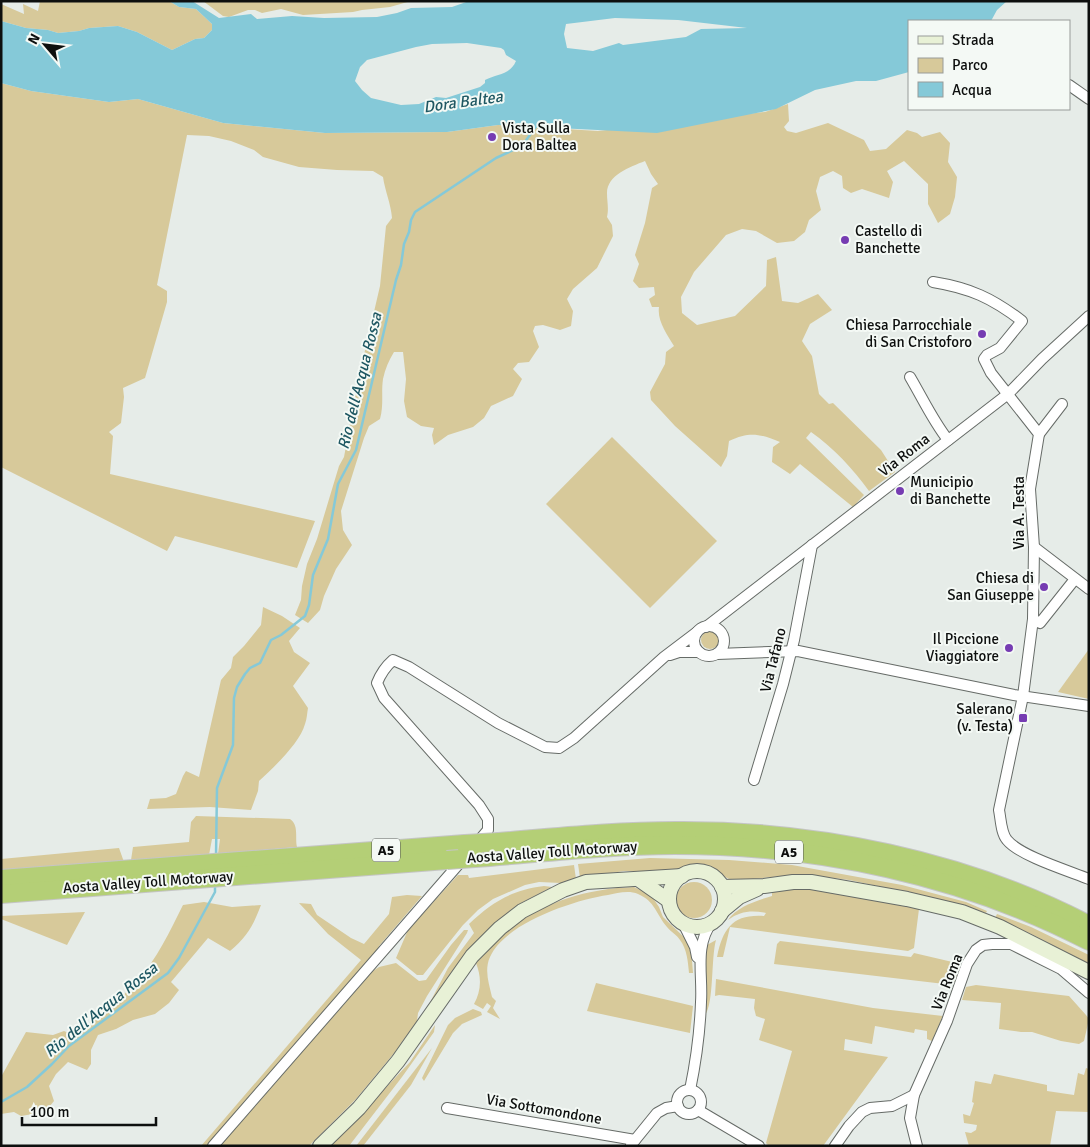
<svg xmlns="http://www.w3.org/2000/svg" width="1090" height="1147" font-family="Signika,sans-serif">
<rect width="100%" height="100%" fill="#e6ece8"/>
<g fill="#d7c99a">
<path d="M40 1H169L179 7 196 9 212 24V30L204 38 195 39 172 50 137 32 118 26 89 28 79 31 58 33 48 30 26 28 1 21V4L24 14 23 4 38 11Z"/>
<path d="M203 1H411L390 7 362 10 353 12 303 15 281 9 262 13 255 10H248L229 17 223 16Z"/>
<path d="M1 83 31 91 109 102 138 99 223 123 325 133 447 132 498 125 598 131 765 112 788 104 789 121 784 127 787 131 796 133 828 123 864 140 870 151 886 149 907 130 917 133 922 137 940 132 950 143 948 162 957 177 955 197 950 214 938 223 928 204V184L904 161 887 171 893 182 889 198 862 189 851 193 843 188 842 176 833 171 820 177 816 191 821 210 809 220 805 232 794 241 777 243 756 231 742 229 726 235 694 272 681 297 682 313 697 325 735 316 766 286 767 260 776 257 782 301 798 303 818 294 832 310 810 324 802 341 812 356 819 394 829 404 833 403 881 450 895 472 869 491C853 469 834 448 811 432L806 438 864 495 853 507 800 464 790 474 772 462 773 447 780 442C760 434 750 431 729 441L727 456 721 467 675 426 651 400 650 392 665 364 666 352 674 346C667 334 657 321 659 307H652L649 299 655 295 654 287 639 288 633 281 639 264 635 255 645 223 652 188 658 184 651 174 645 161C630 167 607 175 607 193 607 202 609 208 607 217L612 225 613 236 597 268 573 289 567 299 573 311 571 326 560 330 543 325 535 326 533 331 539 347 529 362 518 363 513 369 522 379 513 396 491 406 484 418 473 427 448 435 434 445 432 435 434 428 421 426 407 417 404 401 406 379 403 352H394C389 360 385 369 383 379 381 393 384 404 380 419L369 426 364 438 341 511 343 530 352 545 336 569 324 596 320 610 308 623 295 615 301 600 302 586 307 564 317 539 339 466 344 457 347 441 353 402 380 286 386 226 392 218C391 204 385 191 383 177L373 171 337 170 299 167 263 157 254 150 231 141 209 136 187 135 157 285 167 291V302L145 378 123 388 124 397 121 423 109 432 113 436 110 474 315 521 297 568 175 536 167 551 1 467Z"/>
<path d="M612 437 717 541 650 608 546 504Z"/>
<path d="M263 607 282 616 300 628 289 641 294 652 310 663 293 686 308 708C307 713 307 719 305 724 300 743 273 768 259 781L258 791 251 810 210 807 147 809 150 799 166 798 176 794 183 776 186 771 199 777 221 680 231 668 233 657 244 646 261 625Z"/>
<circle cx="710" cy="640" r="9"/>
<path d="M1089 649V699L1058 692Z"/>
<path d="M196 816 290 819C299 825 295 837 297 847L218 854 220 839H212L209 855 131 860 133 847 189 842 191 822Z"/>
<path d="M119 848 124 862 1 871V859Z"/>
<path d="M650 858 729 860 792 865 902 885 966 902 987 911 986 913 951 902 916 894 849 880 803 874 733 881 707 868 696 866 684 867 674 871H624L580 878 578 864Z"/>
<path d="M574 865 576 879 561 883 539 882 525 885 493 899 478 910 463 925 423 975H417L396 958 408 930 458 875H468L469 878Z"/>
<circle cx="694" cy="900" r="18"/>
<path d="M544 886 552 887 521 903 478 939 427 1008 448 968 474 933 469 924C492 902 512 890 544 886Z"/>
<path d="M634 887 651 895 659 907 663 917 688 941 691 949 693 973H689C688 962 687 949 680 940 677 935 671 932 667 927 656 914 655 901 638 894 629 890 617 893 608 895 574 900 505 923 490 957 484 970 489 984 492 997L496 1001 493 1008 500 1019 487 1012 491 1006 487 1003 483 1009 474 1004C481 991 482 978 476 963 514 912 572 889 634 887Z"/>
<path d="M811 888 891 902 919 909 914 948 908 951 730 927 723 957H717C723 928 733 914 764 916L766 913C752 910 740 911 728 920 736 907 758 900 772 896V889Z"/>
<path d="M407 895 422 896 379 946 378 949 207 1146H201L361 960 328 934 299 903 311 904 317 915 351 938 364 944 389 914 392 897Z"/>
<path d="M204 902 232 907 261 905C253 926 247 937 230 951L208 938 171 982 179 990 169 1003 155 1014 133 1020 116 1029 98 1035 91 1050V1064L87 1070 68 1062 56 1074 49 1086 54 1101 45 1112 21 1116 14 1112 1 1114V1077L26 1032 53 1035 64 1031 76 1036C95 1017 119 1002 137 981 157 959 170 931 183 905Z"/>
<path d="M85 912 67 945 1 919V916Z"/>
<path d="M997 914 1031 927 1089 955V964L1031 934 995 918Z"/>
<path d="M464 930H468L467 933 427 996 418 1013 417 1021 395 1052 356 1099 309 1146H220L373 971 379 967 396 963 419 981 426 980 451 945Z"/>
<path d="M716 940C711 957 714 1004 705 1015L707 994 705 953 707 945Z"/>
<path d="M780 941 911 957 914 953 961 964 953 985 774 964 777 944Z"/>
<path d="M716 979 873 1008 943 1016 932 1041 927 1039V1031L915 1029 914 1033 875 1026 872 1044 845 1039 844 1050 888 1057 823 1146H769L766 1143 792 1051 759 1040 765 1019 756 1016 754 1008 755 999 719 995 715 996Z"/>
<path d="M596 983 693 1006 690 1033 587 1011Z"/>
<path d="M976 985 1069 996 1086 1015 1089 1019 1084 1041 1079 1044 1061 1041 1032 1032H1021L999 1029 1001 1003 962 1000 966 987Z"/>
<path d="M473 1009 481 1012 482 1015 462 1024 453 1033 424 1081 422 1078 448 1025 455 1018Z"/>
<path d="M435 1025 434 1032 402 1077 349 1146H331L410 1062Z"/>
<path d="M432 1048 411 1085 363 1146H356Z"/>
<path d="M1086 1068 1089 1069V1112L1056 1111 1050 1146H969L965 1132 971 1133 976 1130 977 1125 964 1123 963 1114 970 1116 974 1103 972 1102 975 1081 991 1084 994 1074 1047 1085V1091L1074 1095 1078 1073 1084 1075Z"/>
</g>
<path fill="#85c9d8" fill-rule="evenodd" d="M169 1H192L219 18 251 14 257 19 292 16 324 18 377 17 397 13 411 8 452 7 469 1H1007L997 10 991 21H909V72L876 81H856L815 90 776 109 657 133 498 125 447 132 325 133 223 123 138 99 109 102 31 91 1 83V21L26 28 48 30 58 33 79 31 89 28 118 26 137 32 172 50 195 39 204 38 212 30V24L196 9 179 7ZM615 18 678 20 747 28 701 29 686 37 623 45 619 43 593 51 567 48 564 34 566 24ZM467 43 501 48 504 50 506 55 516 61C510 75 497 74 485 80V83L480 87 446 98 436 97 419 104 401 105 371 98 362 90 355 81 360 67 367 60 416 47 432 44Z"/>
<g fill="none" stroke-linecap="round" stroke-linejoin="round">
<g stroke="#85c9d8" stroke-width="2.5">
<path d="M216 856 217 788 233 745 234 698 237 687 245 674 250 668 260 663 271 640 281 635 305 616 309 605 313 575 328 539 338 484 356 450 396 280 401 265 404 244 409 232 411 220 415 212 496 158 522 146 537 125"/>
<path d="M1 1102 27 1087 52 1064 69 1046 168 973 179 958 215 892V884"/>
</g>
<g stroke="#666b67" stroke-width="12">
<g id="minor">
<path d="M1069 85 1089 99"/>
<path d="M933 282C970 288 992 298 1022 321L1000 348 987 355 984 359 991 373 1039 434 1030 489 1034 547 1033 619 1023 696 999 810C1001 820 1001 833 1007 840 1020 856 1069 871 1089 879"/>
<path d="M910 377C923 399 933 421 948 440"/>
<path d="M1039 434 1062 404"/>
<path d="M1034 547 1089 589"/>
<path d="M1033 619 1040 623 1075 579"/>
<circle cx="709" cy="641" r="15"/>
<path d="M706 627 1008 394 1042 359 1089 316"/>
<path d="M717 654 798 651 1014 695 1089 706"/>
<path d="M670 655 679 652H699"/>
<path d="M754 780 783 684 794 640 812 545"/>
<path d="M477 843 488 830V819L479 805 384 698 377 683C381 673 385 667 393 660L409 667 498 723 545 747 559 748 574 738 664 657 697 632"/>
<path d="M683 923 695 947 697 957"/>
<path d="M690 1090C696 1061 700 1031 701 1002 703 975 694 946 712 922"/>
<circle cx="689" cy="1102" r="12"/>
<path d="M447 1108 635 1140"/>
<path d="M698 1110 759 1146"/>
<path d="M631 1145 657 1113 666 1108 678 1106"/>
<path d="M213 1146 464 858"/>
<path d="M835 1146 849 1126 862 1112 870 1108 892 1106 914 1095"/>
<path d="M917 1146 910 1118 914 1095 947 1021 967 964 976 950 983 945 992 944H1011L1061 969 1089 993"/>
</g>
</g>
<g stroke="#666b67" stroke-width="16">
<g id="secondary">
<circle cx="697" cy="899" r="28"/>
<path d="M638 879 668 900"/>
<path d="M722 887 764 886 793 882H811L907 899 962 912 1000 927 1089 972"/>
<path d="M722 911 739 897 757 889"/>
<path d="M320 1146 359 1108 398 1061 472 956 500 928 522 911 563 890 586 882 682 876"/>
</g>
</g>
<g stroke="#c5c5c5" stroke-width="20">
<g id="motorway">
<path d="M499 842C558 837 617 831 676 831 816 830 964 860 1089 925"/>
<path d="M475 858C541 853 608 845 675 845 817 845 962 875 1089 941"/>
<path d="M1 879 465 844"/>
<path d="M1 894 447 860"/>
</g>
</g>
<use href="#minor" stroke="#fff" stroke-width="10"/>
<use href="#secondary" stroke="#e8f1d6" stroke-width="14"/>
<use href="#motorway" stroke="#b4cf76" stroke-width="18"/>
<g stroke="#c5c5c5" stroke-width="20" stroke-linecap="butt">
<g id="motorway-bridge">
<path d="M465 844 499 842"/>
<path d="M447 860 475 858"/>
</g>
</g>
<use href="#motorway-bridge" stroke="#b4cf76" stroke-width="18"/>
</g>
<g fill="#763cb2" stroke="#f4f9f5" stroke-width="2">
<circle cx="492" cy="137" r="5"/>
<circle cx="845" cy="240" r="5"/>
<circle cx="982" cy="334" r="5"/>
<circle cx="900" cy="491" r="5"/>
<circle cx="1044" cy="587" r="5"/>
<circle cx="1009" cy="648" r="5"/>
<rect x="1018" y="713" width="10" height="10" rx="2.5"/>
</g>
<g text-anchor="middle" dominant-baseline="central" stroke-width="4" stroke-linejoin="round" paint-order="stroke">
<g fill="#f4f9f5" stroke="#525553" stroke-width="1">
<rect x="372" y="838.5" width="28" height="23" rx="4"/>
<rect x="775" y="840.5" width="28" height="23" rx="4"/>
</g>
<g font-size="14" font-weight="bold" fill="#0d0f0e">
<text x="386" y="850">A5</text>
<text x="789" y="852">A5</text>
</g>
<g font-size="15" fill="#0d0f0e" stroke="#f4f9f5" text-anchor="end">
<text x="502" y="128" text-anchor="start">Vista Sulla<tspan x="502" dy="17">Dora Baltea</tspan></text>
<text x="855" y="231" text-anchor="start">Castello di<tspan x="855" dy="17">Banchette</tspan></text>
<text x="972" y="325">Chiesa Parrocchiale<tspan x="972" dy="17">di San Cristoforo</tspan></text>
<text x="910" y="482" text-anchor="start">Municipio<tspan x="910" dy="17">di Banchette</tspan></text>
<text x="1034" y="578">Chiesa di<tspan x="1034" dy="17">San Giuseppe</tspan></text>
<text x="999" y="639">Il Piccione<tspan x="999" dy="17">Viaggiatore</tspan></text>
<text x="1013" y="709">Salerano<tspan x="1013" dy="17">(v. Testa)</tspan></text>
</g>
<g font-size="15" fill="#0d0f0e" stroke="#f4f9f5">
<text transform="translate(904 455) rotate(-38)">Via Roma</text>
<text transform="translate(1019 513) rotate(-90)">Via A. Testa</text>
<text transform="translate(773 660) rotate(-76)">Via Tafano</text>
<text transform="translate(552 852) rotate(-4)">Aosta Valley Toll Motorway</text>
<text transform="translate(148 882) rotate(-4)">Aosta Valley Toll Motorway</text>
<text transform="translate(947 982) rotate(-68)">Via Roma</text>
<text transform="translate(544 1109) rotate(10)">Via Sottomondone</text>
</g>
<g font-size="16" font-style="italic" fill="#1e5762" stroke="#f4f9f5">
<text transform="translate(463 102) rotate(-8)">Dora Baltea</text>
<text transform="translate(360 381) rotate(-76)">Rio dell'Acqua Rossa</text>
<text transform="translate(101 1010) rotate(-39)">Rio dell'Acqua Rossa</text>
</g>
</g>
<rect width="1090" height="1147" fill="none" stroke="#0d0f0e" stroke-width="5"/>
<rect x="908" y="20" width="162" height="90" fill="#f4f9f5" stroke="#989b99"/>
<rect x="918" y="36" width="25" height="8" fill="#e8f1d6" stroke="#989b99"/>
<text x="952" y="45" font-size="15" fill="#0d0f0e">Strada</text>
<rect x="918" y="58" width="25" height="15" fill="#d7c99a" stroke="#989b99"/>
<text x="952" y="70" font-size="15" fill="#0d0f0e">Parco</text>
<rect x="918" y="82" width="25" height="15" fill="#85c9d8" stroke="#989b99"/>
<text x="952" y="95" font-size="15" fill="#0d0f0e">Acqua</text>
<g transform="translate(45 45) rotate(298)" stroke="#f4f9f5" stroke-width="4" paint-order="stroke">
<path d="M0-4L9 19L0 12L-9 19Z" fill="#0d0f0e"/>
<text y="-8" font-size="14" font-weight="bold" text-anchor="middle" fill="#0d0f0e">N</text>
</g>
<path d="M22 1117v8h134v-8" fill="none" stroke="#0d0f0e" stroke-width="2.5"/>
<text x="30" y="1117" font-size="15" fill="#0d0f0e" stroke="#f4f9f5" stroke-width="4" paint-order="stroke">100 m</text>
</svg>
